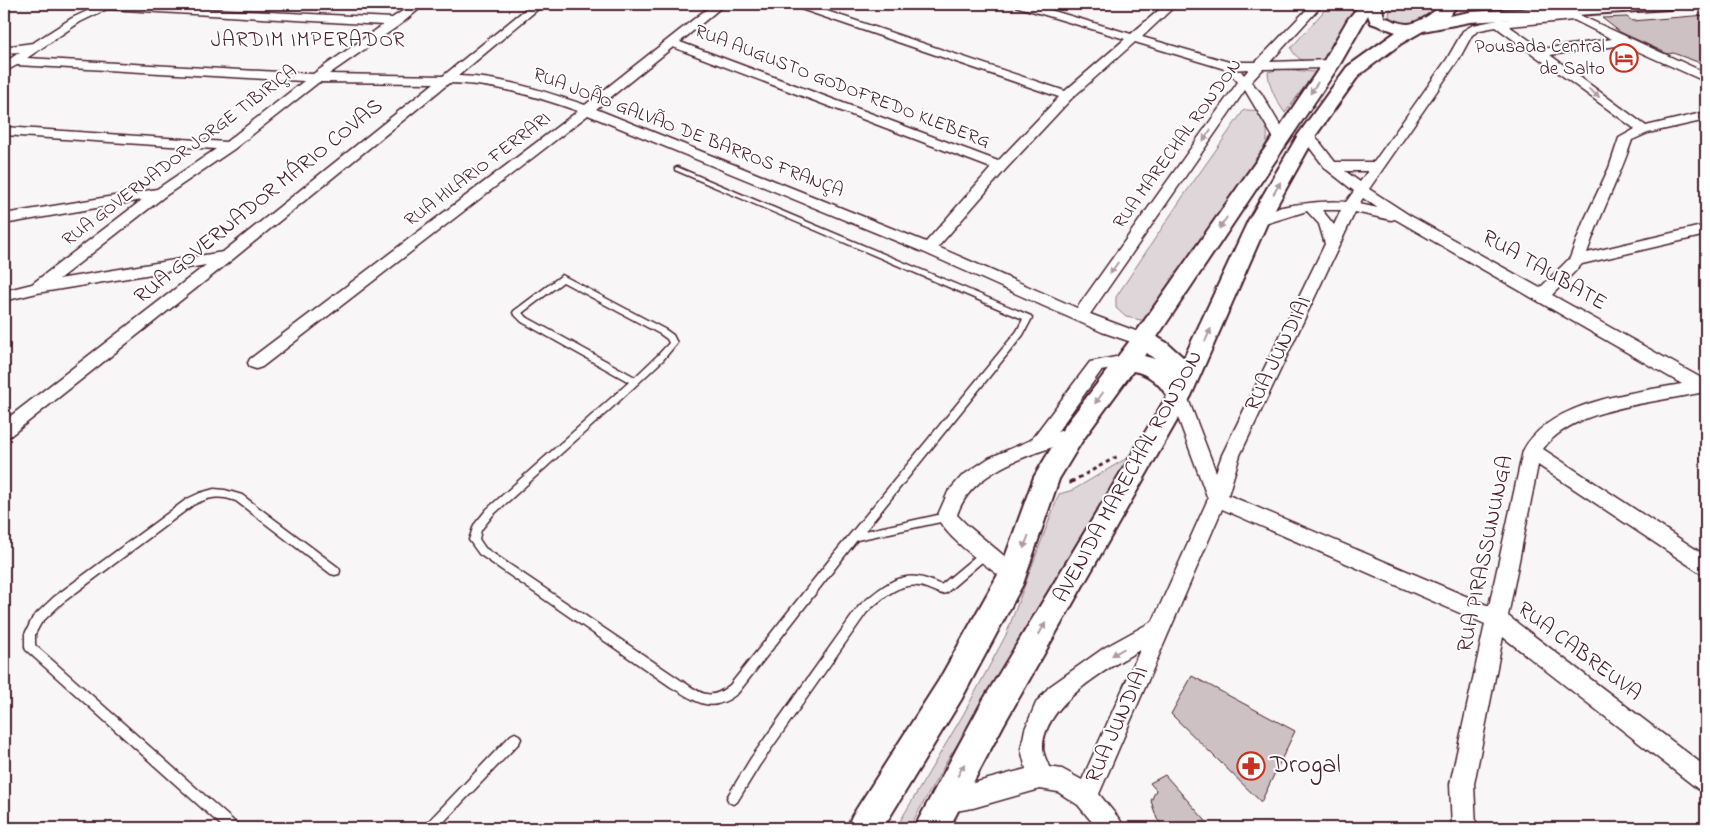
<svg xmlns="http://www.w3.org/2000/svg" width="1710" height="832" font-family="'Indie Flower',sans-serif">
<rect width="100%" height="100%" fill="#f8f6f7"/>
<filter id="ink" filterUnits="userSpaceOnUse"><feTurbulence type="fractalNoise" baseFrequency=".02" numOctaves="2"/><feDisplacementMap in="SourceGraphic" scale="10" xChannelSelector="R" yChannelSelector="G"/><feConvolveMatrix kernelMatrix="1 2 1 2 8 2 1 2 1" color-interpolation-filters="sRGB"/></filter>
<g filter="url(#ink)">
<g fill="#ded6d9" stroke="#947a82">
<path d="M1330 4H1366L1353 17 1322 62C1308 62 1297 62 1291 48Z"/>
<path d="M1391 4H1442C1428 20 1412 29 1391 20L1389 15Z"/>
<path d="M1280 69 1315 72 1285 113C1276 100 1269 88 1268 72Z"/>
<path d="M1244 110C1247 110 1253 110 1256 111 1267 117 1269 135 1266 145L1146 321 1126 317 1116 308V297L1182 198Z"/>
<path d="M1137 452 947 761 909 828H896L963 715 1006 635 1059 494 1073 490Z"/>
</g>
<g fill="#cdc1c4" stroke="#4a1f2b">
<path d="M1706 15V65L1673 53 1668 54 1620 32 1602 18 1627 17 1632 21Z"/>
<path d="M1192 676 1295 731 1261 802 1171 714Z"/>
<path d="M1165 775 1212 828H1165L1157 819 1151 801 1156 790 1150 783Z"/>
</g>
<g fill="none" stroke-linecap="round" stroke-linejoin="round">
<g stroke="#4a1f2b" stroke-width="3">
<g id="service">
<path d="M677 167 1031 316 1032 318 1023 335 865 531 947 513 950 514 952 517 950 520 857 540 738 693C710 715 698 702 671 687L479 554 469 540 474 525 487 509 629 382 522 322 513 313 514 311 562 275 666 330 673 335 677 343 663 360 615 405 493 515 481 530 479 539 485 548 679 679C700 692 708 703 730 685L838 549 1017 331 1023 319 675 170V168ZM563 282 660 334 667 339 669 343 657 356 635 377 528 318 522 313Z"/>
<path d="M214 489 225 490 242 495 339 568 340 571 339 574 335 575 331 574 236 501C219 495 209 497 193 505L62 603 41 623 35 634V645L237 824 239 828H224L26 650 25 647V634L33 617 54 597 187 499 200 493Z"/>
<path d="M986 549 989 550 991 553 989 556 946 593 942 594C934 592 927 587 919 586 898 582 881 600 867 612L759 766 737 802 733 804 729 802 727 798 729 794 751 758 859 606C876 592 895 573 918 577 926 578 934 582 941 585L983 550Z"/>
<path d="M515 733 519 735 521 739 519 743 438 828H424L426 824 511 735Z"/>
</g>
</g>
<g stroke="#4a1f2b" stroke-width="3">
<g id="minor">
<path d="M102 4 392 18 413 4H425L401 24 329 74 443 76 532 4H544L458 76C502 77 544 91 585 105L713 4H725L680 42 998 161 1059 97 792 6 791 4H806L1065 91 1125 39 1015 6 1014 4H1030L1131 34 1166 4H1177L1142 37 1229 62H1256L1312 4H1323L1270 62 1331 60 1337 64 1331 68 1263 69 1251 82 1261 93 1288 139 1286 142H1276L1245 90 1090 314 1149 336 1151 340 1149 344 1143 346 1102 332 923 252 588 115 262 367 256 369 250 367 248 363 250 359 578 111C535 96 494 84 449 83L233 259 10 436 4 438V421L206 265 37 293 4 301V291L32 284 142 200 4 224V214L157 189 216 149 4 135V127L226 142 304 81 17 65 4 72V63L20 52 4 53V47L33 43 72 18ZM107 9 383 25 313 74 27 58 80 22ZM1135 42 1228 70 1249 69 1244 75 1241 71H1233L1231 74 1238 82 1077 308 938 247 1005 170 1071 99ZM673 47 991 168 926 242 596 109ZM319 82 434 83 223 252 59 279 165 196 234 149Z"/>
<path d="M1566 9 1706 73V81L1702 80 1624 45 1550 55 1646 126 1706 112V120L1648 133 1632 140C1619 179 1600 214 1587 253L1706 225V235L1582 264 1552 295 1703 379H1706V394L1699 393C1652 403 1573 408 1543 449L1706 556V575L1699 572 1538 465 1508 616 1706 767V792L1698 789 1503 637 1474 784 1476 828H1452L1450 784 1485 624 1222 509 1099 794 1120 820 1124 828H1097L1078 805 1058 792 1040 789 973 808 944 813 936 809 932 801 936 793 1026 769 1021 749 1025 729 1036 703 1049 687 1104 648 1153 621 1208 499 1170 396 1173 391 1179 390 1185 391 1216 472 1222 455 1325 244 1319 224 1307 211 1258 226 1253 224 1251 221C1261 205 1327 200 1346 202L1354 191 1326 169 1300 135 1302 132H1312L1335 162H1374L1447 59 1463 31 1473 25 1498 20 1562 15 1560 12ZM1574 20 1612 39 1542 49 1509 26ZM1496 27 1635 129 1619 138 1609 168 1583 223 1570 258 1540 288 1409 215 1369 189 1459 59 1472 35 1480 30ZM1345 171H1368L1360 182ZM1363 198 1378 208 1359 204ZM1322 210H1341L1334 225ZM1355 212 1391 220 1395 219 1682 384C1632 393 1549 401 1523 451L1489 606 1228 495 1240 455ZM1140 650 1082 780 1062 769 1049 767C1047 761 1043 754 1043 748 1043 705 1106 669 1140 650Z"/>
<path d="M1126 355 1132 357 1134 361 1132 365 1101 371 1057 432 1073 427 1079 429 1082 434 1079 439C1038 452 972 468 957 515L967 525 1020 569 1023 575 1020 581 1013 584 1006 581C985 564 949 541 937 517L948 492 962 476 989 458 1031 440 1090 362Z"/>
</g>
</g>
<g stroke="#4a1f2b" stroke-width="4">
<path id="secondary" d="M1361 4H1381L1384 17C1392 20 1400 24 1408 24 1419 23 1435 12 1442 4H1458L1449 16 1470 12 1599 4H1677L1675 7 1669 9 1470 22 1423 31 1402 43 1359 75 1316 135 1268 221 1191 396 1004 724 949 828H914L982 702 1167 396C1158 382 1149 374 1133 371L1082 441 1059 479 1023 584 961 700 883 828H847L852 816 939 680 1000 571 1034 477 1064 427 1135 334 1273 137 1322 64 1348 19ZM1368 15 1371 23 1396 32 1347 67 1298 135 1248 221 1184 358 1167 343 1157 337 1340 64ZM1146 353 1155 359 1144 356Z"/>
</g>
<path stroke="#4a1f2b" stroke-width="3" stroke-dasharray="4 4" stroke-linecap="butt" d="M1071 482 1118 456"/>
<path stroke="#4a1f2b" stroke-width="4" stroke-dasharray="4.5 4.5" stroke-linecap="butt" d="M1069 483 1074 480"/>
<use href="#service" fill="#fff" fill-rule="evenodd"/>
<use href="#minor" fill="#fff" fill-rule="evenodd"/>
<use href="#secondary" fill="#fff" fill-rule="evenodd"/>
</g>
<defs><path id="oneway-solid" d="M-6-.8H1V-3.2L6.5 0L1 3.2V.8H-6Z" transform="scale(1.25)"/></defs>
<g fill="#ae9aa0">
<use href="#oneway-solid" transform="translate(1314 88) rotate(124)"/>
<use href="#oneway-solid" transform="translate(1594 93) rotate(37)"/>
<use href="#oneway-solid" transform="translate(1207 135) rotate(125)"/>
<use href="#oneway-solid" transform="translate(1277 188) rotate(-60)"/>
<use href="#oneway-solid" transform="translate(1223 223) rotate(124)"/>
<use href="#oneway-solid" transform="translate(1114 268) rotate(125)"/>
<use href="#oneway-solid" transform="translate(1208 335) rotate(-66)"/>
<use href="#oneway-solid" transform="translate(1099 398) rotate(126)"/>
<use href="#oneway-solid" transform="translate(1026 542) rotate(111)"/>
<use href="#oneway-solid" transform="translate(1042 629) rotate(-60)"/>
<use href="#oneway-solid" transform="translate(1118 652) rotate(151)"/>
<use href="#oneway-solid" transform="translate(961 770) rotate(-61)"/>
</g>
</g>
<defs>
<g id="hotel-ring" transform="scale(1.4375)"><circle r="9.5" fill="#fff" stroke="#c8321e" stroke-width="1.5"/><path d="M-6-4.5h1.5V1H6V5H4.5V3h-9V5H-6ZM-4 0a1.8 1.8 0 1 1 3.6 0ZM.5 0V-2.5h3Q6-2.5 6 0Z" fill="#c8321e"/></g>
<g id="pharmacy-ring" transform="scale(1.4375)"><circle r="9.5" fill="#fff" stroke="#c8321e" stroke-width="1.5"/><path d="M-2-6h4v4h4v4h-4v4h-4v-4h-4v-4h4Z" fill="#c8321e"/></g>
</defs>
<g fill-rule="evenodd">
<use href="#hotel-ring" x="1624" y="58"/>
<use href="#pharmacy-ring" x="1251" y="766"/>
</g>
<g text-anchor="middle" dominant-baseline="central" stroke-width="4" stroke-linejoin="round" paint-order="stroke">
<g font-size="19" fill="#4a1f2b" stroke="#fff" text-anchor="end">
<text x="1605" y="47">Pousada Central<tspan x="1605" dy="22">de Salto</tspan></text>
</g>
<g font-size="19" fill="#4a1f2b" stroke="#fff">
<text transform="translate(842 87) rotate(21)">RUA AUGUSTO GODOFREDO KLEBERG</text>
<text transform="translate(688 133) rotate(21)">RUA JOÃO GALVÃO DE BARROS FRANÇA</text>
<text transform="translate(1178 144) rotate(-54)">RUA MARECHAL RONDON</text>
<text transform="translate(180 156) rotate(-37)">RUA GOVERNADOR JORGE TIBIRIÇA</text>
<text transform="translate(478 170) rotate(-37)">RUA HILARIO FERRARI</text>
</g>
<g font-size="21" letter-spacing="1" fill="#4a1f2b" stroke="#fff">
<text x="308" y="41">JARDIM IMPERADOR</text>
</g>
<g font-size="22" fill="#4a1f2b" stroke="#fff">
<text transform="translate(259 202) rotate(-39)">RUA GOVERNADOR MÁRIO COVAS</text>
<text transform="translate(1544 271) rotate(30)">RUA TAUBATE</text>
<text transform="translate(1279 354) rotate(-64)">RUA JUNDIAI</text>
<text transform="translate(1129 477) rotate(-61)">AVENIDA MARECHAL RONDON</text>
<text transform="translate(1486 554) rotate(-78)">RUA PIRASSUNUNGA</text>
<text transform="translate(1579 652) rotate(37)">RUA CABREUVA</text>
<text transform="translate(1118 725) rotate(-66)">RUA JUNDIAI</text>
</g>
<g font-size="26" fill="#4a1f2b" stroke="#fff" text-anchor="start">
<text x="1270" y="766">Drogal</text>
</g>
</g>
<rect width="1710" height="832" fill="none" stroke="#fff" stroke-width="20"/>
<rect x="10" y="10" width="1690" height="812" fill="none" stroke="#4a1f2b" stroke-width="2" filter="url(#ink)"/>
</svg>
